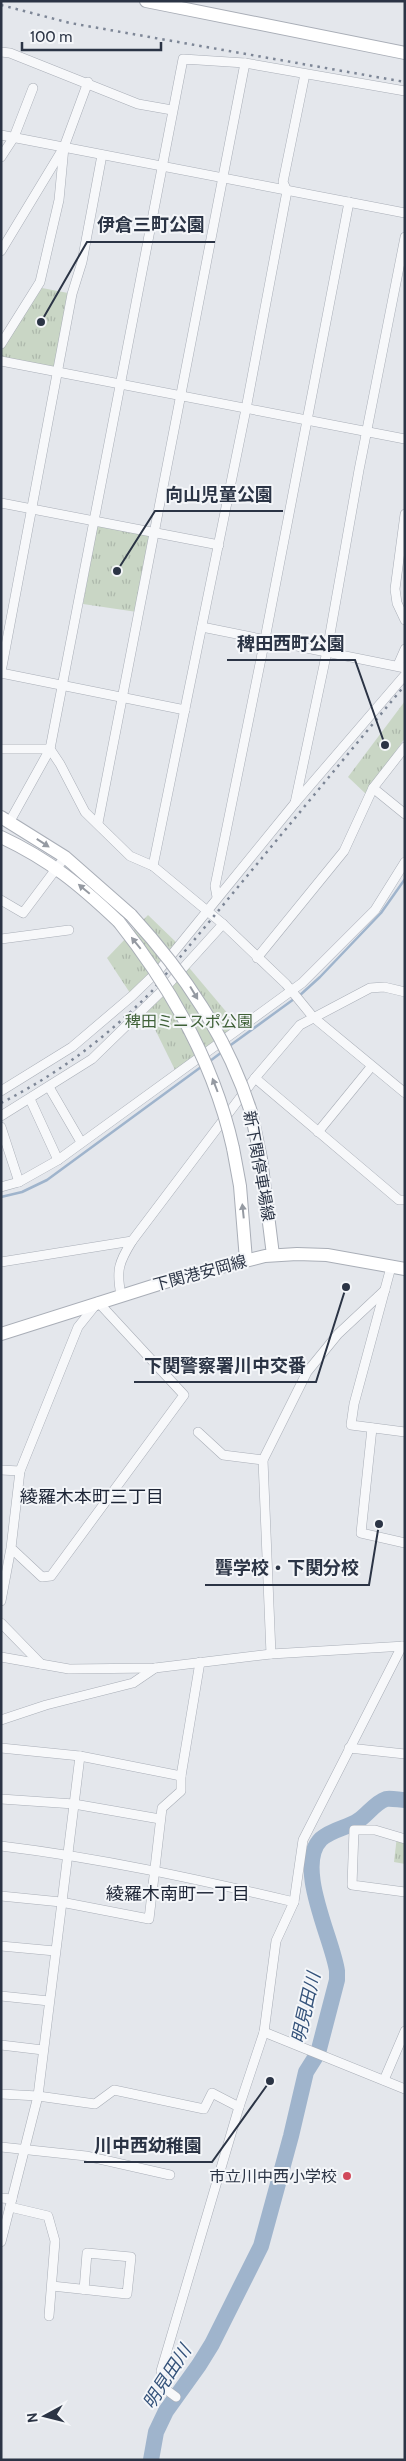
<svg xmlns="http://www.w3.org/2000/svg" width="406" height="2461" font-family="Cabin,'Noto Sans JP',sans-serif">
<defs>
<pattern id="park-tufts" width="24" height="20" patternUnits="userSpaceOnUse" patternTransform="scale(1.25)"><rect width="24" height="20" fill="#c9d6c5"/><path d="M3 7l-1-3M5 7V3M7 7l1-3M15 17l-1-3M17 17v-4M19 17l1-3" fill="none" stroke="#adb8ab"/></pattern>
</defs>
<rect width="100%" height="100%" fill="#e4e7ec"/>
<g fill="url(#park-tufts)">
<path d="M42 288 68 293 55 366 51 368 1 358V351Z"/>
<path d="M97 525 149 534 150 539 137 612 83 604Z"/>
<path d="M405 701V738L366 794 348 777Z"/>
<path d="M148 915 179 945 132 996 107 958Z"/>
<path d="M186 964 239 1027 177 1074 145 1009Z"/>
<path d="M397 1836 405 1840V1864L394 1862Z"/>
</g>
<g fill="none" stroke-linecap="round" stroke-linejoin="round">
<g stroke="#9fb4cc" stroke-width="2.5">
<path d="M299 996 320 977 381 913 405 879"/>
<path d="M228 1047 294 999"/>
<path d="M210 1061 222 1052"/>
<path d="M1 1197 22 1192 47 1180 201 1067"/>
</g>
<path stroke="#9fb4cc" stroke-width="16" d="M151 2460 156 2432 166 2411 199 2365 212 2344 261 2246 291 2136 306 2072 318 2053 337 1980V1971C333 1940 294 1866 321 1839 331 1830 345 1828 356 1822 366 1817 374 1803 386 1799 391 1798 400 1800 405 1800"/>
<g stroke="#a9aeb7" stroke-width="10">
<g id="street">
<path d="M1 52 10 53 138 104 172 110"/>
<path d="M1 135 405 213"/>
<path d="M1 157 14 137 33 88"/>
<path d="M1 251 64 147 88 82"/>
<path d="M1 344 40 282 59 200 64 147"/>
<path d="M1 361 405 439"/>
<path d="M1 503 219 545"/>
<path d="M405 514 395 589 397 603 405 620"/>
<path d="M202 627 405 668"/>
<path d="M398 665 405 649"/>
<path d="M1 672 72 294 82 262 102 155"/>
<path d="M1 673 185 710"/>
<path d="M1 749H50L60 764 85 812 130 856 153 866 223 924 286 984 313 1017 405 1093"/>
<path d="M373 788 405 814"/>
<path d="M295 803 327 651 359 470 405 237"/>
<path d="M10 821 50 749 183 59 245 63 405 91"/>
<path d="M98 823 245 63"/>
<path d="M153 866 246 409 287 191 283 182 305 74"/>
<path d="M217 897 215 886 265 639 349 202"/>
<path d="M1 900 23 913 65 857"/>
<path d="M1 939 69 930"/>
<path d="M257 958 344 851 373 788 405 747"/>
<path d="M255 1078 399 1200H405"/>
<path d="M49 1087 81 1142"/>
<path d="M1 1091 72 1047 132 996 160 969 295 803 405 675"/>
<path d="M30 1099 58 1160"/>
<path d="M1 1116 92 1059 166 987 223 924"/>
<path d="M1 1127 19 1182"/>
<path d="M318 1132 371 1067"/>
<path d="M1 1187 19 1182 58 1160 302 983 375 910 405 862"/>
<path d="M1 1262 132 1241"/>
<path d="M391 1267 354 1404 351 1425 405 1432"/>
<path d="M121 1295C116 1270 119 1262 132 1241L255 1078 300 1025 370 988 384 987 405 992"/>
<path d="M372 1428 361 1533 405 1543"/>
<path d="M198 1432 223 1455 263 1460"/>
<path d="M1 1470 20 1471"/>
<path d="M1 1601 11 1548 20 1471 78 1327 98 1302 184 1395 51 1576 42 1577 11 1548"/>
<path d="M1 1623 41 1664"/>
<path d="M271 1654 263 1460 307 1372 338 1334 385 1290"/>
<path d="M1 1657 69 1669 155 1668 271 1654 405 1646"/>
<path d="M1 1720 46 1705 133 1683 155 1668"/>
<path d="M1 1748 80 1756 181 1776"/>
<path d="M349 1748 405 1754"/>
<path d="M1 1799 74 1804 160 1819"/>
<path d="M405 1839 375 1830H354L352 1885 405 1892"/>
<path d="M1 1846C100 1858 197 1879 294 1902"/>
<path d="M1 1896 61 1902 149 1919 162 1808 181 1791V1776L200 1662"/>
<path d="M1 1946 55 1951"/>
<path d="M1 1996 49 2001"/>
<path d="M264 2032 405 2089"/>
<path d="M1 2045 43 2050"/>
<path d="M384 2080 405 2031"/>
<path d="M1 2094 38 2096 95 2104 114 2090 204 2109 212 2093 239 2107"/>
<path d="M1 2147 86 2156 170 2175"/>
<path d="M1 2198 12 2199"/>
<path d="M10 2207 48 2216 55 2241 49 2316"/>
<path d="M1 2242 38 2096 80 1756"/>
<path d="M52 2286 127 2294 131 2257 87 2253 84 2290"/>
<path d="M176 2397 164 2388 161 2371 239 2107 264 2032 276 1941 294 1902 303 1840 402 1646"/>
</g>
</g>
<g stroke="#a9aeb7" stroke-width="14">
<g id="secondary">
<path d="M146 1 405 53"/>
<path d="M1 817 65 857 131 915"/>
<path d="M1 837C50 860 80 885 119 922"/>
<path d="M251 1112 261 1159 273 1255"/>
<path d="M233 1148 240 1186 246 1260"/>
<path d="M1 1334 181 1277 265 1256 297 1254 327 1255 405 1269"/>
</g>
</g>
<use href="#street" stroke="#f7f8fa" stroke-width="9"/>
<use href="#secondary" stroke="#fff" stroke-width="12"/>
<g stroke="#7d8696" stroke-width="2.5" stroke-dasharray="2.5 5" stroke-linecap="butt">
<path d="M1 5 70 23 405 82"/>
<path d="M1 1103C58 1074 107 1037 152 991L405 685"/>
</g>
<g stroke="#a9aeb7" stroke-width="14" stroke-linecap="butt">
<g id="secondary-bridge">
<path d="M131 915C184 973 227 1036 251 1112"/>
<path d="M119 922C173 990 214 1063 233 1148"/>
</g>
</g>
<use href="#secondary-bridge" stroke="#fff" stroke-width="12"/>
</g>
<defs><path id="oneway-solid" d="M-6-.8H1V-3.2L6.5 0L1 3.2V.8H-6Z" transform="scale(1.25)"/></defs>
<g fill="#959aa2">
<use href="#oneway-solid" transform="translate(43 843) rotate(33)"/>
<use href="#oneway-solid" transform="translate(84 889) rotate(-140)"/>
<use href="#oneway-solid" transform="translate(136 943) rotate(-129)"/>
<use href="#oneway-solid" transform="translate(194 993) rotate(59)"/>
<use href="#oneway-solid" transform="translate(215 1085) rotate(-111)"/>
<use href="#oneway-solid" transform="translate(243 1211) rotate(-96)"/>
</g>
<circle fill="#d1495b" stroke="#f4f6f9" stroke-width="2" cx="347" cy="2176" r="5"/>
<g text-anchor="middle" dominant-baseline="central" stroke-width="4" stroke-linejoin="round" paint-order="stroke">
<g font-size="16" fill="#3f6138" stroke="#f4f6f9">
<text x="189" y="1021">稗田ミニスポ公園</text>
</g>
<g font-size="16" fill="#2b3445" stroke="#f4f6f9">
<text transform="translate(259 1166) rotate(80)">新下関停車場線</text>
<text transform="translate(200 1273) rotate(-15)">下関港安岡線</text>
</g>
<g font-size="16" fill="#2b3445" stroke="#f4f6f9" text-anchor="end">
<text x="337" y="2176">市立川中西小学校</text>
</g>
<g font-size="18" fill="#1d2536" stroke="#f4f6f9">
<text x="92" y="1497">綾羅木本町三丁目</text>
<text x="178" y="1894">綾羅木南町一丁目</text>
</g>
<g font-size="18" font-style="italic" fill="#34527a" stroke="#f4f6f9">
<text transform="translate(306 2008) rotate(-77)">明見田川</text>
<text transform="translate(167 2377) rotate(-57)">明見田川</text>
</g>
</g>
<path fill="none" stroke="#2b3445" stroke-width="2" d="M41 322L87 242H215M117 571L155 511H283M385 745L355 660H227M346 1287L316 1382H134M379 1524L369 1585H205M270 2081L212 2162H84"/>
<g fill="#2b3445" stroke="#f4f6f9" stroke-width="2">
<circle cx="41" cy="322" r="5"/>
<circle cx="117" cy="571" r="5"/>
<circle cx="385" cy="745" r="5"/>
<circle cx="346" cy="1287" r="5"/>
<circle cx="379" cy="1524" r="5"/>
<circle cx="270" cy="2081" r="5"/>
</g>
<g font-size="18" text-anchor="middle" font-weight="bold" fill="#2b3445" stroke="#f4f6f9" stroke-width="4" stroke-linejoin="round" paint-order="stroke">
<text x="151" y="231">伊倉三町公園</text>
<text x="219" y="501">向山児童公園</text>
<text x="291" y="650">稗田西町公園</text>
<text x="225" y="1372">下関警察署川中交番</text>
<text x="287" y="1574">聾学校・下関分校</text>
<text x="148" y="2152">川中西幼稚園</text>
</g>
<rect width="406" height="2461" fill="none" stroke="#2b3445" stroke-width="5"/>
<g transform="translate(45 2416) rotate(263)" stroke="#f4f6f9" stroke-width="4" paint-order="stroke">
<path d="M0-4L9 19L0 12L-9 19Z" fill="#2b3445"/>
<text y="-8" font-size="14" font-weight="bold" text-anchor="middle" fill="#2b3445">N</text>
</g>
<path d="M22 42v8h139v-8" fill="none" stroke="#2b3445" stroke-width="2.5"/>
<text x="30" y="42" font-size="15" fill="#2b3445" stroke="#f4f6f9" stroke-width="4" paint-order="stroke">100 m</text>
</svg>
